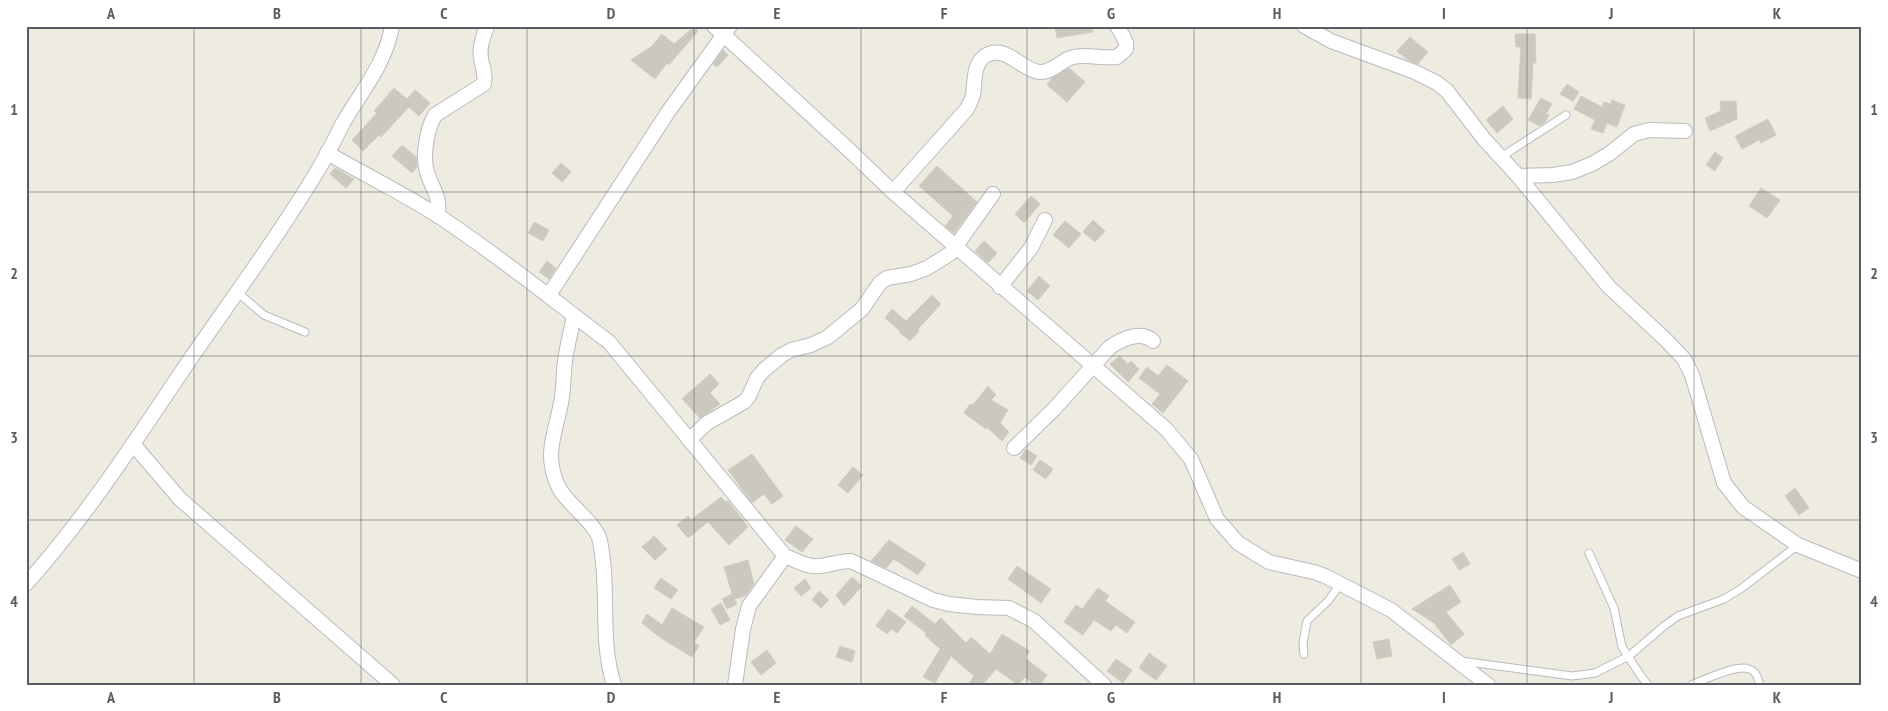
<svg xmlns="http://www.w3.org/2000/svg" width="1888" height="711" font-family="'PT Sans Narrow',sans-serif">
<rect width="100%" height="100%" fill="#eeebe0"/>
<g fill="#cbc8bf" stroke="#d3cdbd">
<path d="M1055 26H1092L1093 32 1057 38Z"/>
<path d="M694 27 698 31 669 65 667 63 655 79 631 60 652 46 662 34 674 44Z"/>
<path d="M1515 34H1535L1536 63H1533L1531 99 1518 98 1521 47H1516Z"/>
<path d="M1410 37 1428 52 1418 64 1408 60 1397 51Z"/>
<path d="M723 50 728 55 717 67 713 64Z"/>
<path d="M1069 68 1085 82 1067 102 1047 85 1052 78Z"/>
<path d="M1567 84 1579 92 1573 101 1560 94Z"/>
<path d="M394 88 407 99 415 90 430 103 419 116 409 107 381 137 379 135 363 151 352 140 377 113 374 111Z"/>
<path d="M1581 96 1602 107 1604 102 1611 104 1612 100 1625 105 1617 127 1607 123 1603 133 1591 129 1595 120 1574 109Z"/>
<path d="M1541 98 1552 104 1546 114 1549 115 1545 122 1540 126 1528 120Z"/>
<path d="M1720 101H1736L1737 119 1710 131 1705 118 1721 111Z"/>
<path d="M1503 106 1513 119 1497 133 1486 120Z"/>
<path d="M1768 119 1776 135 1761 143 1759 140 1742 149 1735 136Z"/>
<path d="M402 145 416 157 417 167 412 173 392 156Z"/>
<path d="M1715 152 1723 158 1715 171 1706 165Z"/>
<path d="M561 163 571 172 562 182 552 173Z"/>
<path d="M937 166 977 202 954 233 945 226 953 216 919 186Z"/>
<path d="M335 168 354 179 346 188 330 174Z"/>
<path d="M1761 188 1780 200 1767 218 1749 206Z"/>
<path d="M1031 196 1040 204 1024 223 1015 214Z"/>
<path d="M1093 220 1105 231 1095 242 1083 232Z"/>
<path d="M1065 221 1081 234 1069 248 1053 235Z"/>
<path d="M534 222 549 230 543 241 528 233Z"/>
<path d="M984 241 997 253 988 263 975 251Z"/>
<path d="M547 261 556 268 549 279 539 272Z"/>
<path d="M1039 276 1050 286 1038 300 1027 291Z"/>
<path d="M932 295 941 304 918 329 919 331 910 341 899 332 900 331 885 318 892 309 906 321Z"/>
<path d="M1120 356 1128 364 1131 361 1139 369 1128 382 1110 364Z"/>
<path d="M1167 365 1188 381 1163 413 1152 404 1160 394 1139 378 1147 367 1158 376Z"/>
<path d="M710 374 719 384 710 393 720 404 700 418 682 399Z"/>
<path d="M988 386 996 395 991 400 1008 410 1000 423 1009 432 1002 441 987 427 986 429 964 413 970 404 973 405Z"/>
<path d="M1026 449 1037 456 1031 465 1020 458Z"/>
<path d="M752 454 783 496 772 504 764 494 752 503 728 470Z"/>
<path d="M1040 460 1053 469 1046 479 1033 470Z"/>
<path d="M853 467 863 475 848 493 838 485Z"/>
<path d="M1795 488 1809 508 1799 515 1785 496Z"/>
<path d="M721 497 726 502 728 501 748 527 729 545 708 522 688 538 677 525 688 516 691 520Z"/>
<path d="M796 526 813 539 802 552 785 540Z"/>
<path d="M654 536 667 549 655 560 642 547Z"/>
<path d="M889 540 926 564 918 575 894 559 886 568 871 561Z"/>
<path d="M1463 552 1470 564 1459 570 1452 559Z"/>
<path d="M748 560 754 584 745 596 734 599 737 604 727 609 722 599 732 594 724 567Z"/>
<path d="M1017 566 1051 589 1041 603 1008 579Z"/>
<path d="M852 577 862 586 844 606 836 595Z"/>
<path d="M661 578 678 590 671 599 654 588Z"/>
<path d="M805 579 811 588 801 596 794 588Z"/>
<path d="M1450 585 1461 602 1446 612 1464 634 1451 645 1434 623 1412 609Z"/>
<path d="M1098 588 1109 596 1105 601 1135 622 1127 633 1116 625 1111 631 1094 620 1083 635 1064 622 1076 605 1082 609Z"/>
<path d="M819 591 829 600 821 608 812 600Z"/>
<path d="M721 603 730 620 720 625 711 609Z"/>
<path d="M912 606 935 624 941 618 966 643 971 637 990 654 1002 634 1030 651 1025 658 1047 675 1040 685H1034L1025 677 1018 685 996 669 982 685H968L974 676 951 656 935 683 923 677 940 649 925 635 926 633 904 616Z"/>
<path d="M672 608 704 627 694 642 699 646 692 657 661 638 642 623 647 614 662 625Z"/>
<path d="M888 609 906 622 897 633 891 629 887 634 876 626Z"/>
<path d="M1389 639 1392 656 1377 659 1373 642Z"/>
<path d="M840 646 855 651 852 662 836 657Z"/>
<path d="M767 650 776 663 761 675 751 662Z"/>
<path d="M1149 653 1167 666 1156 680 1139 668Z"/>
<path d="M1116 659 1132 670 1123 683 1107 671Z"/>
</g>
<g fill="none" stroke-linecap="round" stroke-linejoin="round">
<g stroke="#b8bbc1" stroke-width="9">
<g id="service">
<path d="M1501 157 1566 115"/>
<path d="M237 292 264 315 305 332"/>
<path d="M1589 553 1614 608 1622 647 1641 676 1648 685"/>
<path d="M1304 654 1303 643 1307 621 1329 600 1340 584"/>
<path d="M1461 661 1572 676 1595 673 1629 656 1664 626 1678 616 1724 599 1742 588 1798 545"/>
<path d="M1691 685C1704 680 1737 664 1749 669 1756 671 1758 678 1760 685"/>
</g>
</g>
<g stroke="#b8bbc1" stroke-width="16">
<g id="minor">
<path d="M714 26 847 148 893 192 1166 429 1191 459 1217 519 1238 543 1269 562 1314 572 1325 576 1391 610 1488 685"/>
<path d="M1304 26 1331 41 1415 72 1437 83 1447 91 1484 139 1518 176 1609 287 1667 341 1684 359 1692 375 1724 483 1743 507 1798 545 1862 571"/>
<path d="M327 153C364 174 404 194 440 217 499 256 553 300 609 342L785 556C796 560 808 568 819 566 830 565 840 561 851 561L933 600 949 604 977 607 1009 608 1034 621 1104 685"/>
<path d="M1518 176 1553 175 1572 172 1592 164 1609 154 1634 134 1649 130 1685 131"/>
<path d="M893 192 967 109C969 104 972 100 973 95 975 82 973 64 985 56 1005 43 1021 70 1039 72 1051 73 1060 62 1070 58 1084 53 1102 59 1117 57L1126 49V43L1123 36 1117 26"/>
<path d="M438 216C440 193 433 192 427 172 422 156 427 129 435 115L484 84C486 74 483 69 481 59 479 48 483 37 487 26"/>
<path d="M1000 287 1031 248 1045 220"/>
<path d="M549 295 668 112 730 26"/>
<path d="M574 316C571 331 567 346 565 361 563 375 564 389 561 403 555 435 543 455 559 488 568 505 597 524 600 541 610 589 599 638 614 685"/>
<path d="M689 440 707 423 744 402 749 396 757 378 764 370 782 355 791 350 811 345 828 337 862 309 880 283 887 278 911 274 927 268 951 253 993 194"/>
<path d="M133 444 180 499 393 685"/>
<path d="M1014 448 1054 409 1110 347C1122 339 1141 330 1153 341"/>
<path d="M26 584C88 515 139 435 191 358 234 296 279 235 318 170 327 155 335 139 343 123 361 92 386 63 392 26"/>
<path d="M735 685 743 629 749 606 785 556"/>
</g>
</g>
<use href="#service" stroke="#fff" stroke-width="7"/>
<use href="#minor" stroke="#fff" stroke-width="14"/>
</g>
<path fill="none" stroke="#595d63" stroke-width="1" stroke-opacity="0.55" d="M194 26V685M361 26V685M527 26V685M694 26V685M861 26V685M1027 26V685M1194 26V685M1361 26V685M1527 26V685M1694 26V685M26 192H1862M26 356H1862M26 520H1862"/>
<rect width="1888" height="711" fill="none" stroke="#ffffff" stroke-width="55"/>
<rect x="28" y="28" width="1832" height="656" fill="none" stroke="#595d63" stroke-width="2"/>
<g font-size="16" text-anchor="middle" font-weight="bold" fill="#595d63">
<text x="111" y="19">A</text>
<text x="277" y="19">B</text>
<text x="444" y="19">C</text>
<text x="611" y="19">D</text>
<text x="777" y="19">E</text>
<text x="944" y="19">F</text>
<text x="1111" y="19">G</text>
<text x="1277" y="19">H</text>
<text x="1444" y="19">I</text>
<text x="1611" y="19">J</text>
<text x="1777" y="19">K</text>
<text x="14" y="115">1</text>
<text x="1874" y="115">1</text>
<text x="14" y="279">2</text>
<text x="1874" y="279">2</text>
<text x="14" y="443">3</text>
<text x="1874" y="443">3</text>
<text x="14" y="607">4</text>
<text x="1874" y="607">4</text>
<text x="111" y="703">A</text>
<text x="277" y="703">B</text>
<text x="444" y="703">C</text>
<text x="611" y="703">D</text>
<text x="777" y="703">E</text>
<text x="944" y="703">F</text>
<text x="1111" y="703">G</text>
<text x="1277" y="703">H</text>
<text x="1444" y="703">I</text>
<text x="1611" y="703">J</text>
<text x="1777" y="703">K</text>
</g>
</svg>
